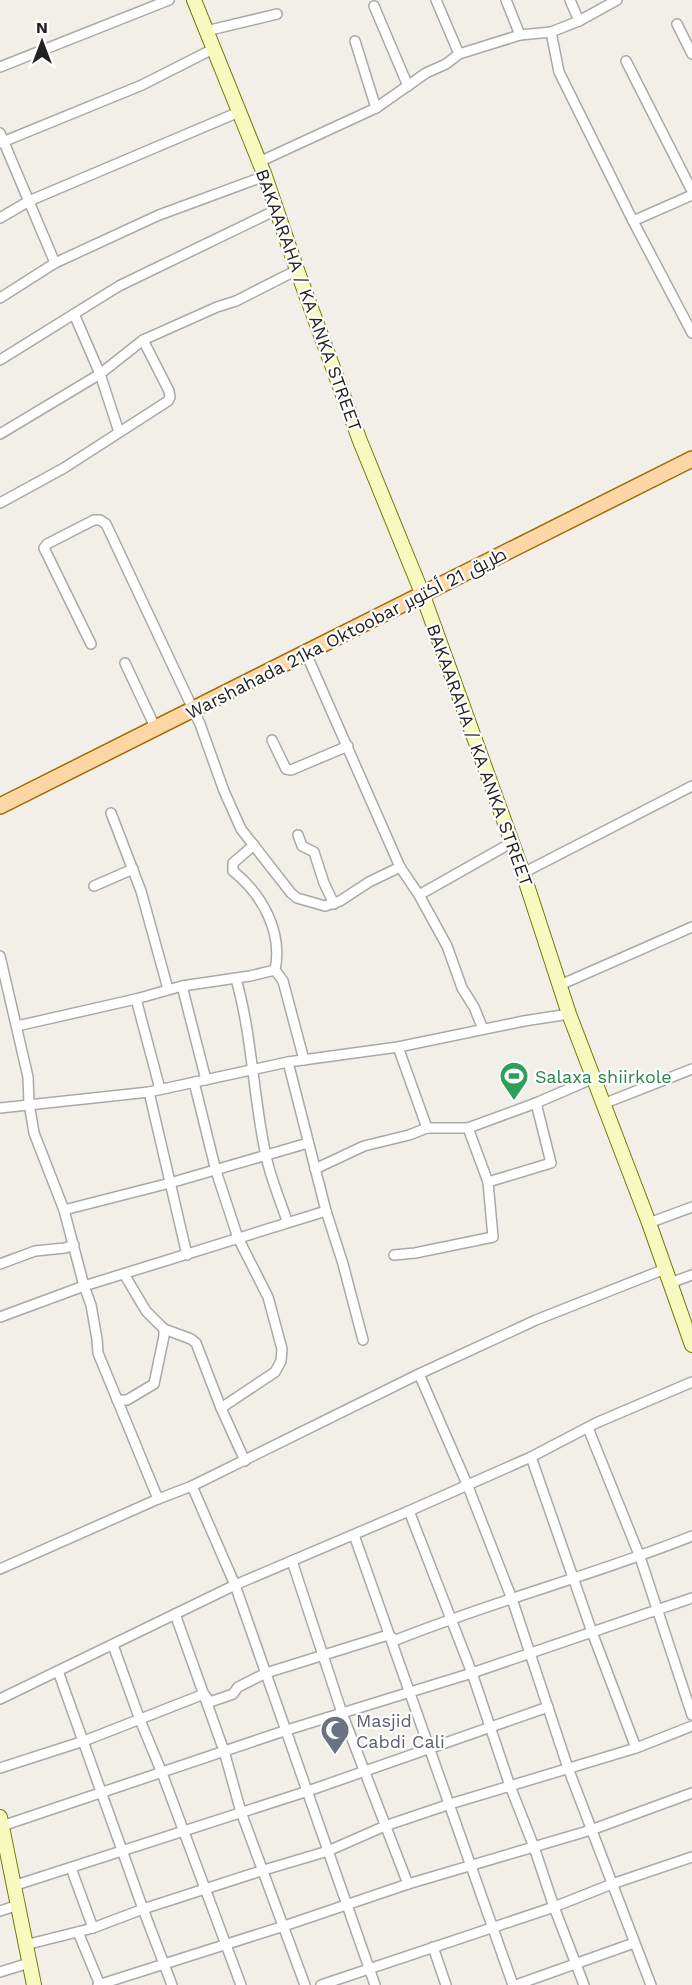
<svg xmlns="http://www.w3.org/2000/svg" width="692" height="1985" font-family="'Work Sans',Cairo,sans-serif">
<rect width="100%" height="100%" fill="#f2efe9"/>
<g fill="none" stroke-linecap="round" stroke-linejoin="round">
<g stroke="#a9a9a9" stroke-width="12">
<g id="street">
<path d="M436 0 459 54"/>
<path d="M506 0 520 35"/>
<path d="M570 0 579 21"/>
<path d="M374 6 408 86"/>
<path d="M677 24 692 54"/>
<path d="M206 31 277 14"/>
<path d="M551 32 559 72 566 86 633 221 692 333"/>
<path d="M355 41 376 108"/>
<path d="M626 61 692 191"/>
<path d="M0 67 169 0"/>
<path d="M0 133 55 263"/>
<path d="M0 143 142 85 213 49"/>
<path d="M259 162 376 108 426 73 446 64 459 54 520 35 551 32 579 21 617 0"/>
<path d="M0 218 29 201 239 112"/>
<path d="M633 221 692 195"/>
<path d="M0 298 55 263 159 215 265 176"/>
<path d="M74 314 100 374 119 432"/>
<path d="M0 360 119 286 276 210"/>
<path d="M0 434 100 374 143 340 217 307 236 301 297 270"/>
<path d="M0 503 64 468 168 401 170 397 169 391 143 340"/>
<path d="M91 644 44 548 47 544 94 520H100L106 524 200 724 224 791 241 829 291 893 297 898 325 906 340 901 369 882 400 867"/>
<path d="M305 651 400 867 419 895 447 946 462 988 474 1007 483 1029"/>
<path d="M125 663 156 729"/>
<path d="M272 740 286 769 291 770 348 746"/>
<path d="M111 813 141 891 168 989"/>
<path d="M298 835 302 846 314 852 324 883 334 904"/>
<path d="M254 845 233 863V871C262 894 283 932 275 970L283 981 304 1060"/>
<path d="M523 873 692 786"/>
<path d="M94 886 133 869"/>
<path d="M419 895 511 843"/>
<path d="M0 956 28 1077 29 1103 34 1133 64 1210 84 1286 91 1305 97 1339 98 1353 158 1499"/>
<path d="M236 979C252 1035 253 1094 265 1151 269 1175 280 1199 287 1221"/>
<path d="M560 985 692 927"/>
<path d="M182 986 206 1080"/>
<path d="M136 999 160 1089"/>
<path d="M17 1026 136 999 182 986 250 976 275 970"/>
<path d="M398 1047 427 1128"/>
<path d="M288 1062 326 1211 343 1264 363 1340"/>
<path d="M194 1082 216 1171 238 1238 268 1297 282 1349 281 1361 275 1372 221 1408"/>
<path d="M149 1092 187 1255"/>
<path d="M603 1104 692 1069"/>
<path d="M0 1108 149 1092 288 1062 398 1047 524 1021 569 1014"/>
<path d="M315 1169 364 1146 409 1135 427 1128H468L536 1103 594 1078"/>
<path d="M488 1182 551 1163 536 1103"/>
<path d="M64 1210 170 1183 308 1143"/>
<path d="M649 1223 692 1207"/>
<path d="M394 1255 415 1253 493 1237 488 1182 468 1128"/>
<path d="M0 1264 35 1251 65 1248 74 1245"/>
<path d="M670 1283 692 1275"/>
<path d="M0 1317 84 1286 326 1211"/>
<path d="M164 1329 191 1339 196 1343 221 1408 245 1461"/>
<path d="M419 1374 467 1484 512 1599 568 1768 651 1985"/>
<path d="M117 1400H127L154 1384 164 1336V1329L146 1311 124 1274"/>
<path d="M588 1428 640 1557 692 1715"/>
<path d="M531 1457 592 1632 636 1748"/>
<path d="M192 1486 235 1585 375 1985"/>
<path d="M409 1511 472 1673 510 1786 534 1847 554 1907 584 1985"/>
<path d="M354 1535 513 1985"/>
<path d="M292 1561 342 1713 408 1884"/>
<path d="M0 1569 158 1499 192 1486 419 1374 536 1320 665 1269"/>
<path d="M175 1614 224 1751 241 1812 305 1985"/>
<path d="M113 1645 140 1720 162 1773 241 1985"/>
<path d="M58 1671 143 1909 172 1985"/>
<path d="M0 1699 235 1585 409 1511 531 1457 596 1423 692 1382"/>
<path d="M0 1768 84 1741 204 1694 210 1702 233 1694 238 1687 266 1673 388 1635 396 1640C493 1601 595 1575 692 1536"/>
<path d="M2 1826 287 1730 472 1673 692 1598"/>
<path d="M71 1868 93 1928"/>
<path d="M13 1886 308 1791 548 1707"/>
<path d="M0 1911 18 1905"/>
<path d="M78 1932 100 1985"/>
<path d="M25 1945 93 1928 143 1909 264 1870 328 1851 385 1826 450 1804 636 1748 692 1726"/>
<path d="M433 1947 446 1985"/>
<path d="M0 1972 29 1963"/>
<path d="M98 1985 284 1926 408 1884 591 1830 692 1793"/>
<path d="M321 1985 554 1907 612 1884 692 1857"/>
<path d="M516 1985 634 1943"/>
</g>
</g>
<g stroke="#707d05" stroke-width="16">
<g id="secondary">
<path d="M194 0 265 176 297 270 360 441 422 593 523 873 569 1014 649 1223 692 1345"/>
<path d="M0 1817 34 1985"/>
</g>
</g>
<g stroke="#a06b00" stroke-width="18">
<path id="primary" d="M0 806 692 459"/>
</g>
<use href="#street" stroke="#fff" stroke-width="9"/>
<use href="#secondary" stroke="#f7fabf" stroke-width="14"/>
<use href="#primary" stroke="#fcd6a4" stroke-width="15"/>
</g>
<defs>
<g id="stadium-pin" transform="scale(1.5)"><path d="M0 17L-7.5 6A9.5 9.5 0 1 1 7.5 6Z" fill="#2e9e5b" stroke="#fff"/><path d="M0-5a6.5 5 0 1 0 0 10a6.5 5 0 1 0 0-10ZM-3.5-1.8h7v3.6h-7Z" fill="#fff"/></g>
<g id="mosque-pin" transform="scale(1.5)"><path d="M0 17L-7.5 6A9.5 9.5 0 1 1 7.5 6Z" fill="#6b7280" stroke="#fff"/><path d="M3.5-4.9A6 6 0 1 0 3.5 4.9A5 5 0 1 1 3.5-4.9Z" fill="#fff"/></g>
</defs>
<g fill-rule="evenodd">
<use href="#stadium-pin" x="514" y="1076"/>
<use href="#mosque-pin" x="335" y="1730"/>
</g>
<g text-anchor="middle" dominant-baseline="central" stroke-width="4.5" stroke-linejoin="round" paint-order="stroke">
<g font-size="18" fill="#222" stroke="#fff">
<text transform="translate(309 300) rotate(70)">BAKAARAHA / KA ANKA STREET</text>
<text transform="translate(346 633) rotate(-27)">Warshahada 21ka Oktoobar طريق 21 أكتوبر</text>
<text transform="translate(480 755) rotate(70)">BAKAARAHA / KA ANKA STREET</text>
</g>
<g font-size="18" fill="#27864d" stroke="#fff" text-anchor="start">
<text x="535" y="1076">Salaxa shiirkole</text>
</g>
<g font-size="18" fill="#5b616d" stroke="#fff" text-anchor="start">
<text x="356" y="1720">Masjid<tspan x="356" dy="21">Cabdi Cali</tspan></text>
</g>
</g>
<g transform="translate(42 42)" stroke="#ffffff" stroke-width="4.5" paint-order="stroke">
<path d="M0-4.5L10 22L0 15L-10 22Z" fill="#222222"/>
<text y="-9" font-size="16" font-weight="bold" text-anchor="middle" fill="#222222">N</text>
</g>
</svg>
